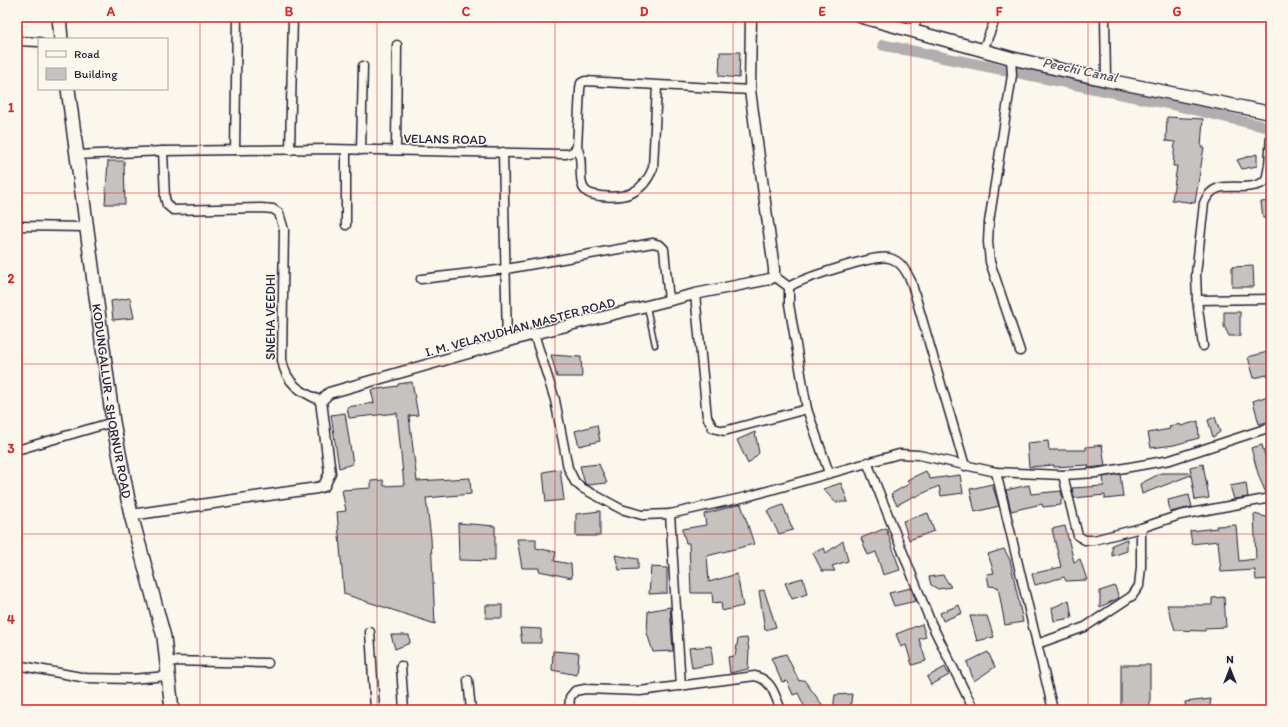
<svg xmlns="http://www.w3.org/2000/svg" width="1288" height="727" font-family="Itim,sans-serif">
<rect width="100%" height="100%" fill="#fbf7ec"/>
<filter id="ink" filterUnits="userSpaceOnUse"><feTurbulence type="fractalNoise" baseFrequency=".025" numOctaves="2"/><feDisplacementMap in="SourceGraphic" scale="8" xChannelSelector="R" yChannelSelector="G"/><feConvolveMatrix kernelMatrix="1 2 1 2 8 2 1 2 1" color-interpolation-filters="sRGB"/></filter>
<g filter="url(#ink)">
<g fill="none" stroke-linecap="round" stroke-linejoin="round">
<path stroke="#b1aeb0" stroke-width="11" d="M883 45 1170 104 1271 128"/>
</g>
<g fill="#c6c2c0" stroke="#22223b">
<path d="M720 52H740L739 78 719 76Z"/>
<path d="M1167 117 1203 119 1201 147H1204L1195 203 1172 200 1177 166H1173L1175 142 1166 141Z"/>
<path d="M1257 154V166L1242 169 1237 160Z"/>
<path d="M108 161H124L125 204H105Z"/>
<path d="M1271 201V219L1263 218 1261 202Z"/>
<path d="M1253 266 1254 287H1232V267Z"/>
<path d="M130 298 134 318 113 320 111 301Z"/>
<path d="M1224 312H1240V336H1229L1224 326Z"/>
<path d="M1271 351V374L1254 378 1248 357Z"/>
<path d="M551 355 581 357 582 377H557Z"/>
<path d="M412 382 418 415 409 416 417 481 470 478 471 494 426 498 431 538 435 624 344 594 337 512 346 511 342 490 371 488V481L383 480 384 486 404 485 397 413 349 418 347 407 374 403 371 390 398 386V384Z"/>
<path d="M1268 396 1271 406V421L1259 424 1253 401Z"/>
<path d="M345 413 353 464 339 468 331 415Z"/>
<path d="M1215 417 1220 432 1213 437 1208 420Z"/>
<path d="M1198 421 1199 438 1174 445 1151 448 1148 433 1170 429 1169 427 1180 424 1181 426Z"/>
<path d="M597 425 600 441 579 446 575 431Z"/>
<path d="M755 432 759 453 748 464 737 440Z"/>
<path d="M1048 441 1049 450H1086V447L1102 445 1105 466 1089 468 1088 465 1054 467V465L1029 467 1027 443Z"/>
<path d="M1262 445 1271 476V493H1266L1259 477 1251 448Z"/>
<path d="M599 464 607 483 588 485 585 484 580 466Z"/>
<path d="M1203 464 1209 498 1195 500 1191 475 1142 494 1140 484 1161 473H1191L1190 467Z"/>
<path d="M560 469 564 500 546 502 543 472Z"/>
<path d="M926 471 930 479 960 475 963 493 941 496 939 486 915 497 914 496 897 505 891 494 909 484 907 480Z"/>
<path d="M1120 474 1123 497 1105 499V495L1074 498 1072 488 1104 486 1103 477Z"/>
<path d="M841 483 848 502H835L823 489Z"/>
<path d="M1246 483 1248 497 1234 499 1230 486Z"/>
<path d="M992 484 999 506 975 512 970 489Z"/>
<path d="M1029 485 1031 494 1061 491 1063 499H1061V505L1043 507 1042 504 1011 511 1006 490Z"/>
<path d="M1189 495 1192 507 1170 512 1168 500Z"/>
<path d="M741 504 754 544 707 556 709 582 737 574 743 606 722 611 721 602 713 603 712 593H691L689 543H686L682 529 706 525 704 514Z"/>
<path d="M783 505 793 530 779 534 767 511Z"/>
<path d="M600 511V536H576V514Z"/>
<path d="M928 513 934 531 909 540 903 521Z"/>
<path d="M1254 514 1271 518V551H1268L1270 579 1256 580 1255 570 1221 572 1218 541 1192 544 1190 531 1217 528 1216 526 1236 525 1239 561 1256 559Z"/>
<path d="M458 523 495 526V561L459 560Z"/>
<path d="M1065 526 1074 562 1080 559 1087 580 1066 581 1064 577 1035 585 1032 574 1061 567 1052 529Z"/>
<path d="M886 528 900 570 883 575 876 552 868 555 861 538Z"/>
<path d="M517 539H536V548L556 552 554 561 571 564 572 578 539 571V568H522Z"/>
<path d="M1127 539V551L1112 556V545Z"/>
<path d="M843 541 848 561 832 566 835 571H822L813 553 824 548 826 553Z"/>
<path d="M1004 549 1010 560 1023 622 1005 625 998 587 989 586 987 574 994 573 988 554Z"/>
<path d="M615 555 638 559V569L619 570Z"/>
<path d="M651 567 667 568V593L649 594Z"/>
<path d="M943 575 951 587 938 589 931 585 929 577Z"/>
<path d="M803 578 807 594 792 599 785 583Z"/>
<path d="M1115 586 1119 598 1100 607V591Z"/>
<path d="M911 588 916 601 894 606 889 593Z"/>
<path d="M764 590 776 627 765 630 759 591Z"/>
<path d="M1224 597 1226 627 1205 628V631L1175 630 1167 605H1212V598Z"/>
<path d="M1069 600 1072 618 1054 621 1052 608Z"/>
<rect x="486" y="605" width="16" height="13"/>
<path d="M959 605 962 613 943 621 940 613Z"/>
<path d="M670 607 673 651 653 652 647 633 648 611Z"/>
<path d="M970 616H987L994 637 977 641Z"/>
<path d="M922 624 926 637 919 639 926 661 912 665 906 645 901 647 896 634Z"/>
<path d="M520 628 541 629V643H522Z"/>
<path d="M391 635H409L410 643 395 649Z"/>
<path d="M747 638 749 650 748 669 730 673 728 657 735 656 738 639Z"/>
<path d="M711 646 713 664 692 668 689 648Z"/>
<path d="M553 651 579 653 577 675 552 670Z"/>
<path d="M988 652 995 667 974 681 967 662Z"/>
<path d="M786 654 799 681 804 680 824 707 817 710H806L798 693 793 695 787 681 782 682 771 658Z"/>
<rect x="1121" y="665" width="29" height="45"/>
<path d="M945 667 949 675 931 685 927 677Z"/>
<path d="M852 694 850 710H833L835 695Z"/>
<path d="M1211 699 1209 710H1186L1185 702Z"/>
</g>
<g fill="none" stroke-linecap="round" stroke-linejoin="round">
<g stroke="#22223b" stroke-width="7">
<path id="service" d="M647 307 655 345"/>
</g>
<g stroke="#22223b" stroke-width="11">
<g id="minor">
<path d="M1105 17 1106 80"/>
<path d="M912 31 918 17"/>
<path d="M17 41 39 42"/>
<path d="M983 50 996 17"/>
<path d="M1011 58 1012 75 989 222 988 242 990 262 1020 351"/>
<path d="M577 147C584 160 578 174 583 187 586 194 594 195 601 196 626 199 643 193 653 168L657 86"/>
<path d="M235 150 237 17"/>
<path d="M290 150 293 17"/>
<path d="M346 150V225"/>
<path d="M361 150 363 66"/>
<path d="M396 150 397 45"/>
<path d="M163 151 165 198 167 205 173 210 261 208 273 209 279 213 284 230 282 360C286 384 301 392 321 401"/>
<path d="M503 152 507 342"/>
<path d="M77 155 163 151 330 149 566 154 573 152 577 147 580 89 581 83 585 81 750 90"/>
<path d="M17 226 86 227"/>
<path d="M774 276 789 287C800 279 876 254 889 258 901 261 906 271 911 281L965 466"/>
<path d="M421 279 506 269 653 243 660 245 664 249 669 301"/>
<path d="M789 287V304L807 409 829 473"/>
<path d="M695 294 707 417 713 428 724 431 807 409"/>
<path d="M1197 300 1271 299"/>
<path d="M534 334 555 400 568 468 575 482 582 488 621 509 642 515 670 514 746 497 899 454 919 455 996 472 1063 475 1096 473 1170 460 1271 427"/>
<path d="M1203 346 1197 300 1196 274 1204 203C1216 174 1242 196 1266 181L1269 165 1271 135"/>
<path d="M17 450 113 422"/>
<path d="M867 462 931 623 974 710"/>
<path d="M996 472 1053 710"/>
<path d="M1063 475 1078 536 1085 540H1094L1141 528 1180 515 1271 498"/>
<path d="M670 514 681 686"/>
<path d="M370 632 375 710"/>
<path d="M1037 644 1085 627 1132 596 1139 586 1141 567V528"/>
<path d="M166 661 268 663"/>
<path d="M17 665 86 678 131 679 168 676"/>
<path d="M401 666 404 710"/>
<path d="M468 680 471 710"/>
<path d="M569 710 570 697 575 691 585 689 640 691 755 676C773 681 774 694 781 710"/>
</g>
</g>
<g stroke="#22223b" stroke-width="13">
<path id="tertiary" d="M131 515 317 488 324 486 330 473 321 401 329 393 534 334 695 294 770 279 774 276V269L750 90 751 17"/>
</g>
<g stroke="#22223b" stroke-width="15">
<path id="secondary" d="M862 17 1011 58 1106 80 1271 113"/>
</g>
<g stroke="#22223b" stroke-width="16">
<g id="primary">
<path d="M59 17 61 39"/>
<path id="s1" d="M68 89 113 422 131 515 164 637 172 710"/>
</g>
</g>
<use href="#service" stroke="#fbf7ec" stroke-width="4"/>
<use href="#minor" stroke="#fbf7ec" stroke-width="8"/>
<use href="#tertiary" stroke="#fbf7ec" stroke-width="10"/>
<use href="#secondary" stroke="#fbf7ec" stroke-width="12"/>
<use href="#primary" stroke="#fbf7ec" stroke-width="13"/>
</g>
</g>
<path fill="none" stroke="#d62828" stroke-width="1" stroke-opacity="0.55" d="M200 17V710M377 17V710M555 17V710M733 17V710M911 17V710M1088 17V710M17 193H1271M17 364H1271M17 534H1271"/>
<g text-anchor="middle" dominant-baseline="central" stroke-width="3" stroke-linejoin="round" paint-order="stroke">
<g font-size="13" fill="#22223b" stroke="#fbf7ec">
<text transform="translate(445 139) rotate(1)">VELANS ROAD</text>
<text transform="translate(270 317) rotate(-90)">SNEHA VEEDHI</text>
<text transform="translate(520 327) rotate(-15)">I. M. VELAYUDHAN MASTER ROAD</text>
<text stroke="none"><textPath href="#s1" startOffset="315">KODUNGALLUR - SHORNUR ROAD</textPath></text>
</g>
<g font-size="14" font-style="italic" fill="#545364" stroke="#fbf7ec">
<text transform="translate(1080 70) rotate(12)">Peechi Canal</text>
</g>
</g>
<rect width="1288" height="727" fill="none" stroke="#fbf7ec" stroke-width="44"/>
<rect x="38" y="38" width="130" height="52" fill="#fbf7ec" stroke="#a4a2a5"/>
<rect x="46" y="51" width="20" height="6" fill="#fbf7ec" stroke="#a4a2a5"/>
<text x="74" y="58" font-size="12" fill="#22223b">Road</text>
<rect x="46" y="68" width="20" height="12" fill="#c6c2c0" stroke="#a4a2a5"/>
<text x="74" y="78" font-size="12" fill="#22223b">Building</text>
<g transform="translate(1230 669)" stroke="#fbf7ec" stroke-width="3" paint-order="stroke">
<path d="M0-3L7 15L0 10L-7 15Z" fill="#22223b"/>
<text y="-6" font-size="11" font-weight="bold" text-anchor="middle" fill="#22223b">N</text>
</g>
<rect x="22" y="22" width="1244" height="683" fill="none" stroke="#d62828" stroke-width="1.5"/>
<g font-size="13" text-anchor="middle" font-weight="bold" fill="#d62828">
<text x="111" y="16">A</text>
<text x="289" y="16">B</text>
<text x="466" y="16">C</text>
<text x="644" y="16">D</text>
<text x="822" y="16">E</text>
<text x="999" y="16">F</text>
<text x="1177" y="16">G</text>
<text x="11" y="112">1</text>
<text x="11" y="283">2</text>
<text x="11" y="453">3</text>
<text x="11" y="624">4</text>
</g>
</svg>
